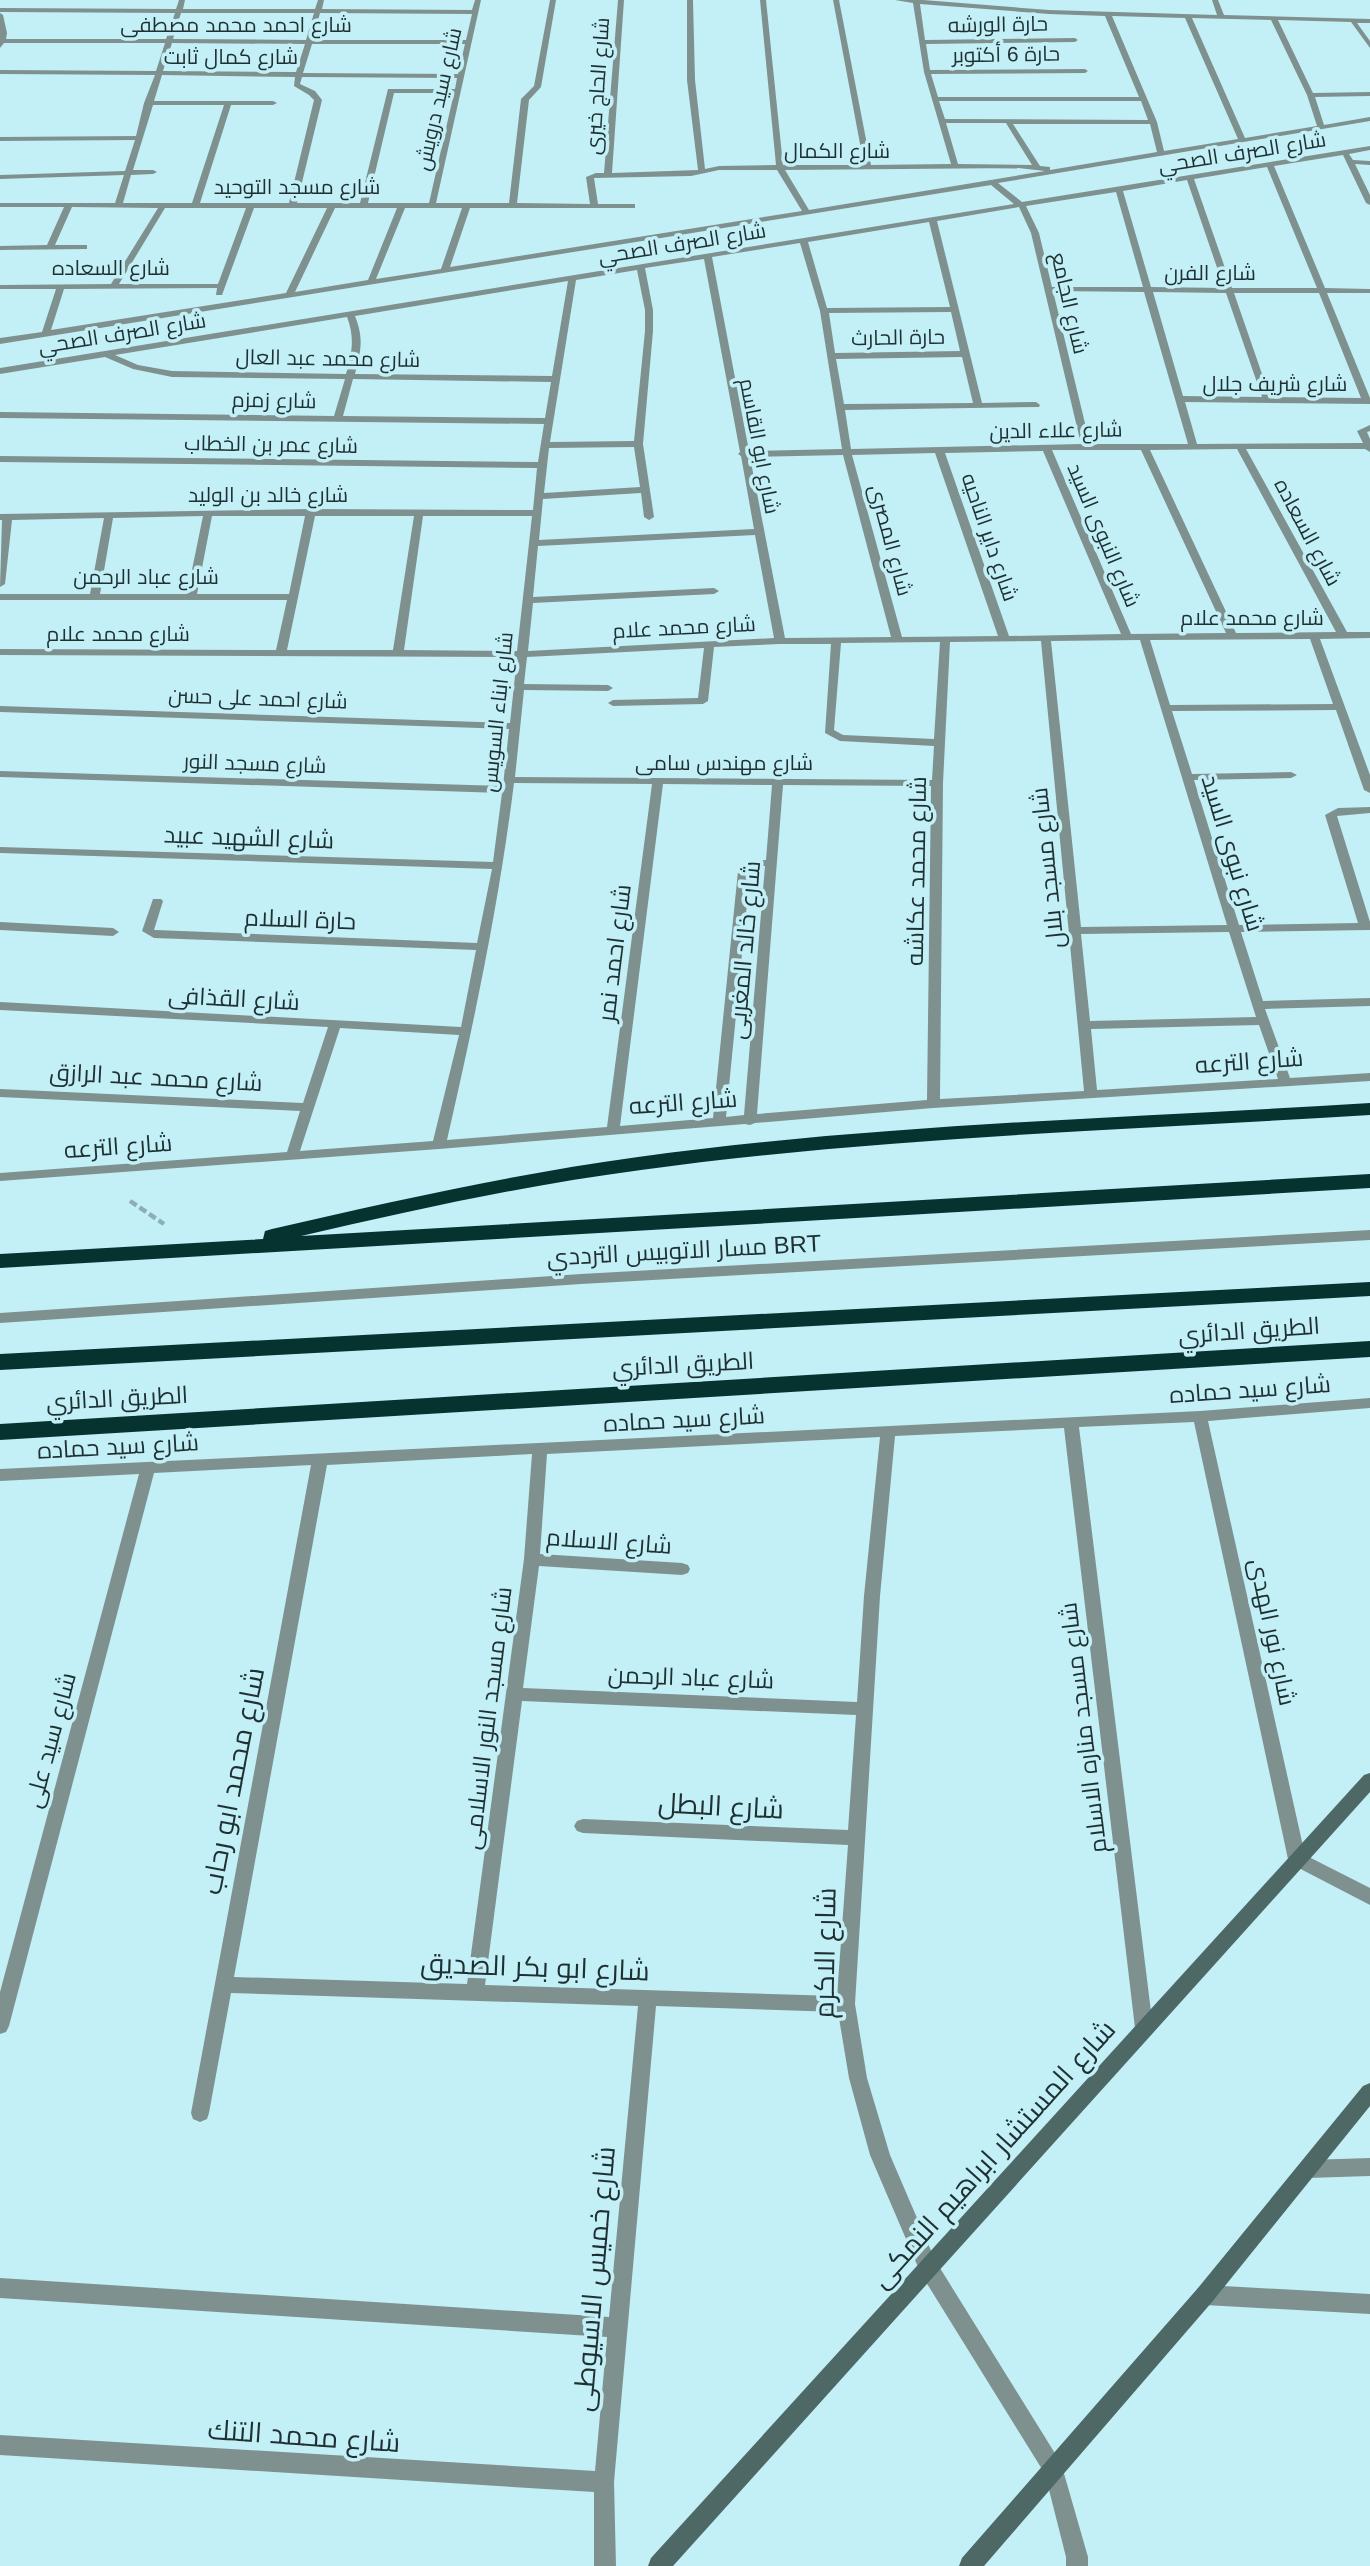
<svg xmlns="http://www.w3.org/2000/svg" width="1370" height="2566" font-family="Helvetica,Cairo,sans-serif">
<rect width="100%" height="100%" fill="#c3f0f7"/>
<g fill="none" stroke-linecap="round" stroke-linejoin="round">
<path stroke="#8bafb4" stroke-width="4.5" stroke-dasharray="8 3.5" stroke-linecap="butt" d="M130 1201 164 1224"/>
<g fill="#7f918e" fill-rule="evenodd">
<path d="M1370 1230V1240L581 1284 0 1323V1313L581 1274Z"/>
<path d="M1370 2158V2176L1308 2178 1301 2175 1298 2169 1301 2163 1308 2160Z"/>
<path d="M1205 2285 1370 2294V2314L1205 2305 1198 2302 1195 2295 1198 2288Z"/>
</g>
<g fill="#7f918e" fill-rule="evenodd">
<path d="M179 0H185L183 9H315L318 0H324L322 9 472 10 475 0H481L436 203H509L521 99 534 86 550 0H556L541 87 529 100 517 203 590 204 586 177 596 173H604L618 0H624L612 173 698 170 687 80V0H693L695 80 705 169 719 166 776 165 760 0H766L783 165H864L833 0H839L871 165 951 164 924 72 913 3 895 0H923L1049 10 1217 15 1212 0H1218L1224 15 1370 19V23H1357L1370 41V48L1351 22 1278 20 1313 93 1370 92V96L1315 97 1324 125 1370 117V121L998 183 1022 202 1370 146V150L1349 154 1353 160 1370 161V165L1355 164 1370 195V205L1366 203 1343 155 1274 166 1325 288 1370 289V293H1327L1370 398V404L1185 402 1197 444 1363 443 1357 431 1370 425V431L1367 432 1370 439V452L1365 449H1246L1347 632H1370V638L1320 639 1370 775V793L1364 790 1336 710 1172 711 1192 774 1291 772 1297 775 1291 778 1194 780 1239 925 1358 923 1325 815 1338 808 1370 807V813L1337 816 1370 922V930L1241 932 1263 1001 1370 998V1006L1265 1009 1290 1078 1370 1073V1081L933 1108 755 1123 750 1125 745 1124 439 1149 0 1181V1173L287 1152 300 1111 0 1097V1089L303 1103 328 1027 0 1010V1002L461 1027 476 950 154 938 142 931 153 899H161L163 901 154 930H156L477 943 492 869 0 853V847L493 862 502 793 0 777V771L503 786 509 729 0 712V706L510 723 517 657 0 655V649L276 650 287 600H0V594H90L104 518 12 520 5 584 0 587 2 520H0V514L311 509 533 510 537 468 0 462V456L538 462 544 424 0 418V412L334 416 345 379 172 377 133 369 105 357 0 374V368L1014 204 991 185 0 344V338L42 332 56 289H0V285L111 284 158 208 72 207 55 245H87V249L0 250V246L47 245 64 207H0V203H115L124 175 0 179V175L125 171 135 140 0 141V137L136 136 144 103 155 75 0 74V70L156 71 165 43H4L0 48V13L3 15 7 33 6 39H166L175 13 0 12V8L176 9ZM920 4 1049 14 1105 16 1139 97H938L931 74 1085 73 1088 71 1085 69 930 70 926 44 1075 42 1078 40 1075 38 925 40ZM181 13H314L306 40 173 39ZM320 13 472 14 466 40H313ZM1112 16 1185 18 1238 139 1164 151 1157 122ZM1192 18 1271 20 1307 95 1317 126 1245 138ZM172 43 305 44 296 72 163 71ZM312 44H465L458 74 303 73ZM162 75 295 77 294 86 309 95 314 100 289 203H200L231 105H273L277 103 273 101H154ZM302 77 457 78 455 89H388L360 203H297L322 100 315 91 300 84ZM394 93H454L429 203H368ZM939 101H1141L1148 120 945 119ZM153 105H224L192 203H123L131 175 153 174 157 172 153 170H133ZM946 123H1006L1032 165 958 164ZM1013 124H1150L1157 152 1050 170V167L1040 166ZM1267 167 1317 288H1232L1194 179ZM1018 168 1045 171 809 210 785 170ZM719 170H777L802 211 450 267 470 208H635V204H598L594 178 691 176ZM1187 180 1224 288 1151 287 1123 191ZM1116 192 1143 287H1052L1039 233 1026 206ZM1019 207 1031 233 1081 444 851 449 845 410 1039 407 1040 405 1036 402 982 403 937 221ZM165 208H246L218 284H119ZM254 208H327L286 293 51 330 64 289 217 288 216 295H222ZM335 208H397L368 280 295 292ZM405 208H462L441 269 376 279ZM929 222 950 307 827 308 808 242ZM800 243 820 311 842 449 749 451 712 257ZM704 259 740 452 738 454 741 456 754 529 539 540 543 499 641 493 644 517 649 520 654 517 643 444 653 331V310L645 268ZM637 270 645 310V331L634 441 550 442 576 280ZM568 281 552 376 355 374C361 350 364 339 355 316ZM1053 291 1144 292 1188 444H1090ZM1153 292 1226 293 1262 397 1183 396ZM1234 293H1319L1361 398 1270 397ZM951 312 960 351 835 353 829 313ZM347 317C355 338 352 353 346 374L172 371 138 365 115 355ZM962 357 973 403 844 404 836 359ZM353 379 551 382 545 418 343 416ZM634 447 640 487 544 493 549 448ZM1237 449 1336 632 1236 633 1150 450ZM1052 450H1141L1226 633 1131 634ZM1043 451 1121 634 1009 636 945 453ZM935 453 998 636 902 637 852 455ZM843 455 891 637 785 638 750 457ZM203 516 187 594H100L113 518ZM212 516H305L289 594H197ZM315 516H414L393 650H287ZM423 516H532L517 651 404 650ZM755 535 774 638 528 651 533 603 714 594 719 591 714 588 533 597 538 546ZM1310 639 1333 704 1170 705 1150 640ZM1140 640 1227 925 1081 927 1051 641ZM1041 641 1084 1091 940 1099 943 783 950 642ZM940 642 934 739 843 735 834 730 841 643ZM780 644H831L825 733 840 741 934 746 932 780 515 777 524 690 608 691 613 688 608 685 524 684 527 657 704 648 698 698 613 700 608 703 613 706 703 704 708 701 714 647ZM514 783 652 784 607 1127 447 1140C474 1022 499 904 514 783ZM663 784 772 785 766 860 754 861 738 871 713 1118 620 1126ZM783 785 931 786 927 1100 757 1114ZM760 866H765L744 1115 726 1117 750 873ZM1229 932 1256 1017 1090 1021 1081 934ZM1259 1025 1278 1079 1097 1090 1091 1029ZM340 1028 459 1035 433 1141 300 1151Z"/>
<path d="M0 922 113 928 119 932 113 936 0 930Z"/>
<path d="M1370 1398V1408L1208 1421 1305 1855 1370 1888V1905L1291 1864 1288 1859 1194 1422 1079 1427 1153 2028 1150 2034 1144 2036 1138 2034 1135 2028 1064 1428 895 1436 880 1596 855 2004 867 2078 890 2155 935 2260 1061 2463 1088 2557V2566H1066V2557L1045 2474 921 2274 870 2155 849 2078 838 2012 656 2006 614 2482 616 2566H594V2492L0 2455V2435L595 2471 607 2337 0 2298V2278L609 2317 638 2006 231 1993 209 2113 207 2119 200 2122 193 2119 191 2113 311 1465 154 1473 9 2026 6 2032 0 2034V1992L139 1474 0 1481V1469L1200 1411ZM880 1437 864 1596 857 1702 523 1688 539 1566 682 1575 688 1573 690 1569 688 1565 682 1563 540 1554 547 1454ZM532 1454 524 1559 467 1984 234 1977 327 1465ZM522 1701 856 1715 848 1830 583 1819 577 1821 574 1826 577 1831 583 1833 848 1845 837 1996 485 1985Z"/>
</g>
<g fill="#4d6865" fill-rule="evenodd">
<path d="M1370 1773V1792L673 2566H648L651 2558 1364 1775Z"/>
<path d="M1370 2083V2106L1212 2302 984 2566H959L962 2558 1198 2288 1363 2086Z"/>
</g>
<g fill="#063330" fill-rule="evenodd">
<path d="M1370 1103V1115C1127 1130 882 1137 641 1170 526 1185 413 1210 301 1236L1370 1174V1188L0 1268V1254L263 1239 265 1231 272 1229C393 1201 514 1174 638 1157 879 1124 1127 1118 1370 1103Z"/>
<path d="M1370 1282V1296L0 1370V1354Z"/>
<path d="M1370 1341V1357L0 1440V1424Z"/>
</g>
</g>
<g text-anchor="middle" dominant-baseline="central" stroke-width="7" stroke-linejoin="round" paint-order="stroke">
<g font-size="21" fill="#1f3033" stroke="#c3f0f7">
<text x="236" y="24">شارع احمد محمد مصطفى</text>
<text transform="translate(998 24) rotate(-1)">حارة الورشه</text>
<text transform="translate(1006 54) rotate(-1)">حارة 6 أكتوبر</text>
<text x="231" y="56">شارع كمال ثابت</text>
<text transform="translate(597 86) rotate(-86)">شارع الحاج خيرى</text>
<text transform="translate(438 99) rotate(-77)">شارع سيد درويش</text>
<text x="837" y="150">شارع الكمال</text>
<text transform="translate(1242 152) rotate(-9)">شارع الصرف الصحي</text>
<text x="297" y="186">شارع مسجد التوحيد</text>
<text transform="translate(682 243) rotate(-9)">شارع الصرف الصحي</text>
<text x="111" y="267">شارع السعاده</text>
<text x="1210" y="272">شارع الفرن</text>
<text transform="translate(1070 303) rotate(77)">شارع الجامع</text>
<text transform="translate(122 333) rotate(-9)">شارع الصرف الصحي</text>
<text transform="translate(898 337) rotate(-1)">حارة الحارث</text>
<text transform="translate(328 358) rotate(1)">شارع محمد عبد العال</text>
<text x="1275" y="383">شارع شريف جلال</text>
<text transform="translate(274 400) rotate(1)">شارع زمزم</text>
<text transform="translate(1056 430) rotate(-1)">شارع علاء الدين</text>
<text transform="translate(271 444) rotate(1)">شارع عمر بن الخطاب</text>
<text transform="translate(760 446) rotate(79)">شارع ابو القاسم</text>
<text x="268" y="494">شارع خالد بن الوليد</text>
<text transform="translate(1308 532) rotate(62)">شارع السعاده</text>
<text transform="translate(1104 535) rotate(67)">شارع النبوى السيد</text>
<text transform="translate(990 537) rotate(71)">شارع داير الناحيه</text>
<text transform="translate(891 540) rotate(75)">شارع المصرى</text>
<text x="146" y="576">شارع عباد الرحمن</text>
<text x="1252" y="617">شارع محمد علام</text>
<text transform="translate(684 627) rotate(-3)">شارع محمد علام</text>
<text x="118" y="633">شارع محمد علام</text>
<text transform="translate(258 698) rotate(2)">شارع احمد على حسن</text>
<text transform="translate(497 712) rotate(-84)">شارع ابناء السويس</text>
<text x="724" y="762">شارع مهندس سامى</text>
<text transform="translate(255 763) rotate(2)">شارع مسجد النور</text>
</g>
<g font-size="24" fill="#1f3033" stroke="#c3f0f7">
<text transform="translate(249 837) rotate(2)">شارع الشهيد عبيد</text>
<text transform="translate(1233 853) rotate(73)">شارع نبوى السيد</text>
<text transform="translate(1047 868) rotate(-96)">شارع مسجد بلال</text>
<text transform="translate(916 871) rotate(-89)">شارع محمد عكاشه</text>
<text transform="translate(300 919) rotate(2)">حارة السلام</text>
<text transform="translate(744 950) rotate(-85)">شارع خالد المغربى</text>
<text transform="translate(614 953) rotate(-83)">شارع احمد نمر</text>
<text transform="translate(234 998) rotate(3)">شارع القذافى</text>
<text transform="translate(1249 1061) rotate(-4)">شارع الترعه</text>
<text transform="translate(156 1077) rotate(3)">شارع محمد عبد الرازق</text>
<text transform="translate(683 1102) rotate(-4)">شارع الترعه</text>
<text transform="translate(118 1146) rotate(-4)">شارع الترعه</text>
<text transform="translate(684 1250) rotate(-3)">مسار الاتوبيس الترددي BRT</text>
<text transform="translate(1249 1330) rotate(-4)">الطريق الدائري</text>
<text transform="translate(683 1364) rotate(-3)">الطريق الدائري</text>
<text transform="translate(1250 1389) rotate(-4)">شارع سيد حماده</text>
<text transform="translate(117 1398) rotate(-3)">الطريق الدائري</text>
<text transform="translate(684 1419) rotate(-3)">شارع سيد حماده</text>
<text transform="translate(118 1446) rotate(-3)">شارع سيد حماده</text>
<text transform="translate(609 1541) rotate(4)">شارع الاسلام</text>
<text transform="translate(1273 1632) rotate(78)">شارع نور الهدى</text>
<text transform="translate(691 1677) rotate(2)">شارع عباد الرحمن</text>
<text transform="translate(487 1718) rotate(-83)">شارع مسجد النور الاسلامى</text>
<text transform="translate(1083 1728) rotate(-97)">شارع مسجد مناره الاسلام</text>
<text transform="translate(50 1740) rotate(-75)">شارع سيد على</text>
</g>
<g font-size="28" fill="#1f3033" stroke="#c3f0f7">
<text transform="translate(233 1781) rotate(-79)">شارع محمد ابو رحاب</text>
<text transform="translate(721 1806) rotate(3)">شارع البطل</text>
<text transform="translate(825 1953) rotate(-89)">شارع الاكرم</text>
<text transform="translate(535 1967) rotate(2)">شارع ابو بكر الصديق</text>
<text transform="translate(993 2154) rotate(-48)">شارع المستشار ابراهيم النمكى</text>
<text transform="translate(594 2279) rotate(-85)">شارع خميس الاسيوطى</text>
<text transform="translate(304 2436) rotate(4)">شارع محمد التنك</text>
</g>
</g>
</svg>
